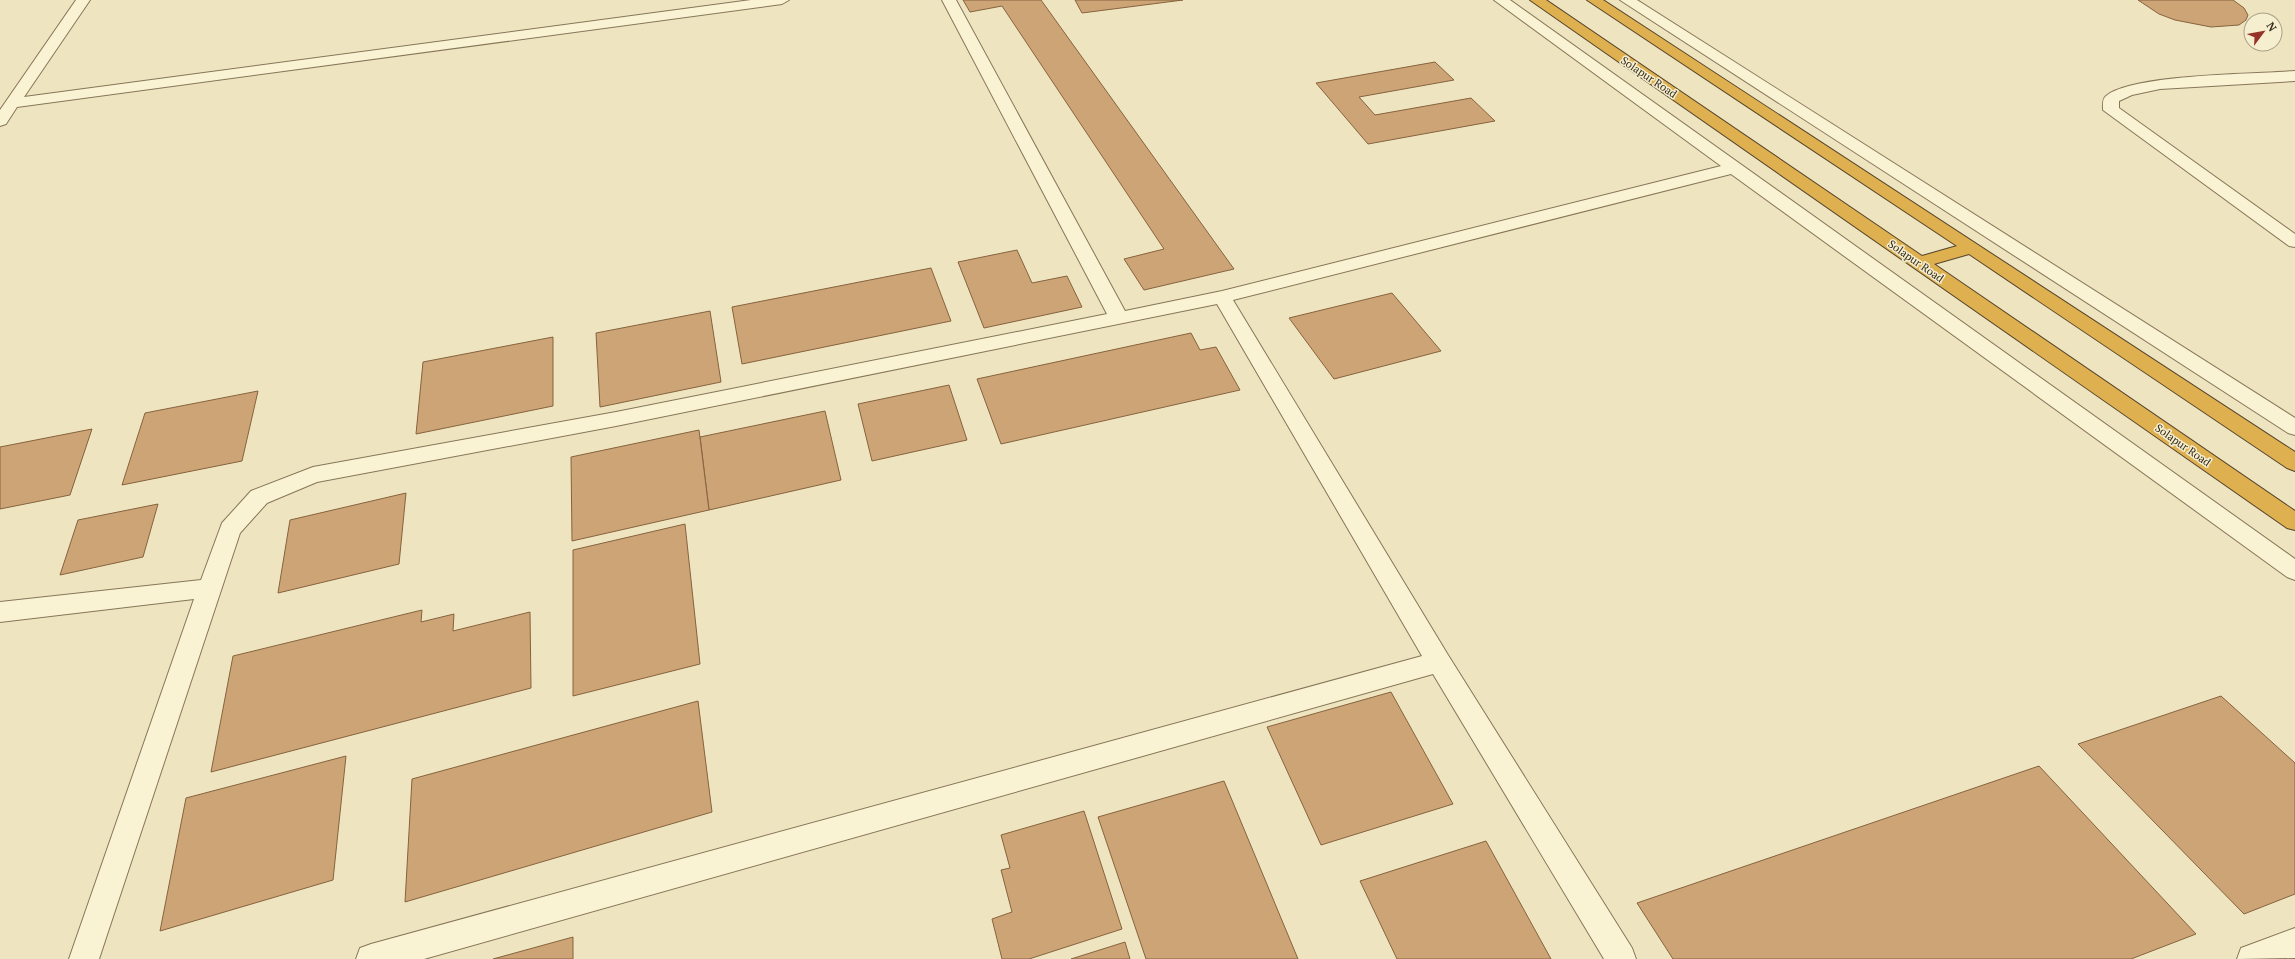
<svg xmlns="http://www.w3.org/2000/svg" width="2295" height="959" font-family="'PT Serif',serif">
<rect width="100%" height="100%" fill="#eee5c0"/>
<g fill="#cca476" stroke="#86633e">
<path d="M963 0H1041L1234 269 1144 290 1124 259 1164 249 1002 6 970 12Z"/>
<path d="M1075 0H1183L1082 13Z"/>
<path d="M2138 0H2233L2244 8 2248 15 2246 20 2239 25 2211 27 2175 20 2159 14Z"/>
<path d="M1435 62 1454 80 1359 97 1375 115 1471 98 1495 121 1368 144 1316 83Z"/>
<path d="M1017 250 1032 283 1067 276 1082 307 984 328 958 262Z"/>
<path d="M931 268 951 321 742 364 732 307Z"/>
<path d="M1392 293 1441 351 1334 379 1289 318Z"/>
<path d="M710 311 721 382 600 407 596 333Z"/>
<path d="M1191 333 1200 350 1216 347 1240 390 1001 444 977 379Z"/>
<path d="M553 337V406L416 434 423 362Z"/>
<path d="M949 385 967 440 872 461 858 404Z"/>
<path d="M258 391 242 461 122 485 145 413Z"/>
<path d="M825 411 841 480 709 510 700 437Z"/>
<path d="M92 429 70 495 0 509V447Z"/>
<path d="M699 430 709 510 572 541 571 457Z"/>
<path d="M406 493 399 564 278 593 290 520Z"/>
<path d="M158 504 143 557 60 575 78 520Z"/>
<path d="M685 524 700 664 573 696V550Z"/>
<path d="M422 610 421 622 454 614 453 631 530 612 531 688 211 772 233 656Z"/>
<path d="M1391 692 1453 804 1321 845 1267 727Z"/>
<path d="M2221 696 2295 763V894L2244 914 2078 744Z"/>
<path d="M698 701 712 812 405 902 412 779Z"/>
<path d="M346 756 333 880 160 931 186 798Z"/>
<path d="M2039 766 2196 934 2131 959H1673L1637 903Z"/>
<path d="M1224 781 1298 959H1146L1098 817Z"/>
<path d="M1084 811 1122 929 1029 959H1002L992 919 1012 912 1001 870 1010 868 1001 835Z"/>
<path d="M1486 841 1551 959H1397L1360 881Z"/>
<path d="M573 937V959H493Z"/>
<path d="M1125 942 1130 959H1071Z"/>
</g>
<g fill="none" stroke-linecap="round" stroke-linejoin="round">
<g stroke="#877658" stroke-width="2">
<g id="minor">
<path d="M76 0H90L24 97 751 0H789L782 4 17 107 6 124 0 126V110Z"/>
<path d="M942 0H956L1125 311 1222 291 1721 166 1494 0H1510L2295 559V580L2287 577 1731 174 1233 300 1448 655 1632 948 1636 959H1604L1433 674 424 959H356L360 948 371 944 1422 656 1217 304 616 426 317 482 267 503 240 533 99 959H69L194 599 0 622V602L201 580 222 523 251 491 313 467 616 412 1107 314Z"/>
<path d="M1620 0H1637L2295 418V435L2288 433Z"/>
<path d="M2295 71V81L2160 89 2132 95 2119 101V108L2295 234V247L2289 246 2103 110C2103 105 2102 99 2106 96 2132 74 2257 74 2295 71Z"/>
<path d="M2295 928V958L2237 959 2241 948Z"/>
</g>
</g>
<g stroke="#55442c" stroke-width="2">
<path id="highway" d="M1530 0H1546L1922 256 1957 246 1587 0H1603L2295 452V471L2287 468 1969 254 1934 264 2295 511V530L2287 528Z"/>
</g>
<use href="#minor" fill="#f9f2d3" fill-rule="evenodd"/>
<use href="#highway" fill="#dfb04f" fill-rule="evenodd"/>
</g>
<g text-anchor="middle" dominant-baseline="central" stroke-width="3" stroke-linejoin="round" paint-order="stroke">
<g font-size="11" fill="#372c1d" stroke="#f5efd0">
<text transform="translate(1649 77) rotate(34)">Solapur Road</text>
<text transform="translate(1916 261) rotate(35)">Solapur Road</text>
<text transform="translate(2183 445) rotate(35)">Solapur Road</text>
</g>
</g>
<g transform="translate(2263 32) rotate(58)"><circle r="19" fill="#f5efd0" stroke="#a9a188"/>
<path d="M0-3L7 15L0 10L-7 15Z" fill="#963328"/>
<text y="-6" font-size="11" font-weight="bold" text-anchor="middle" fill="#372c1d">N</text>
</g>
</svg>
